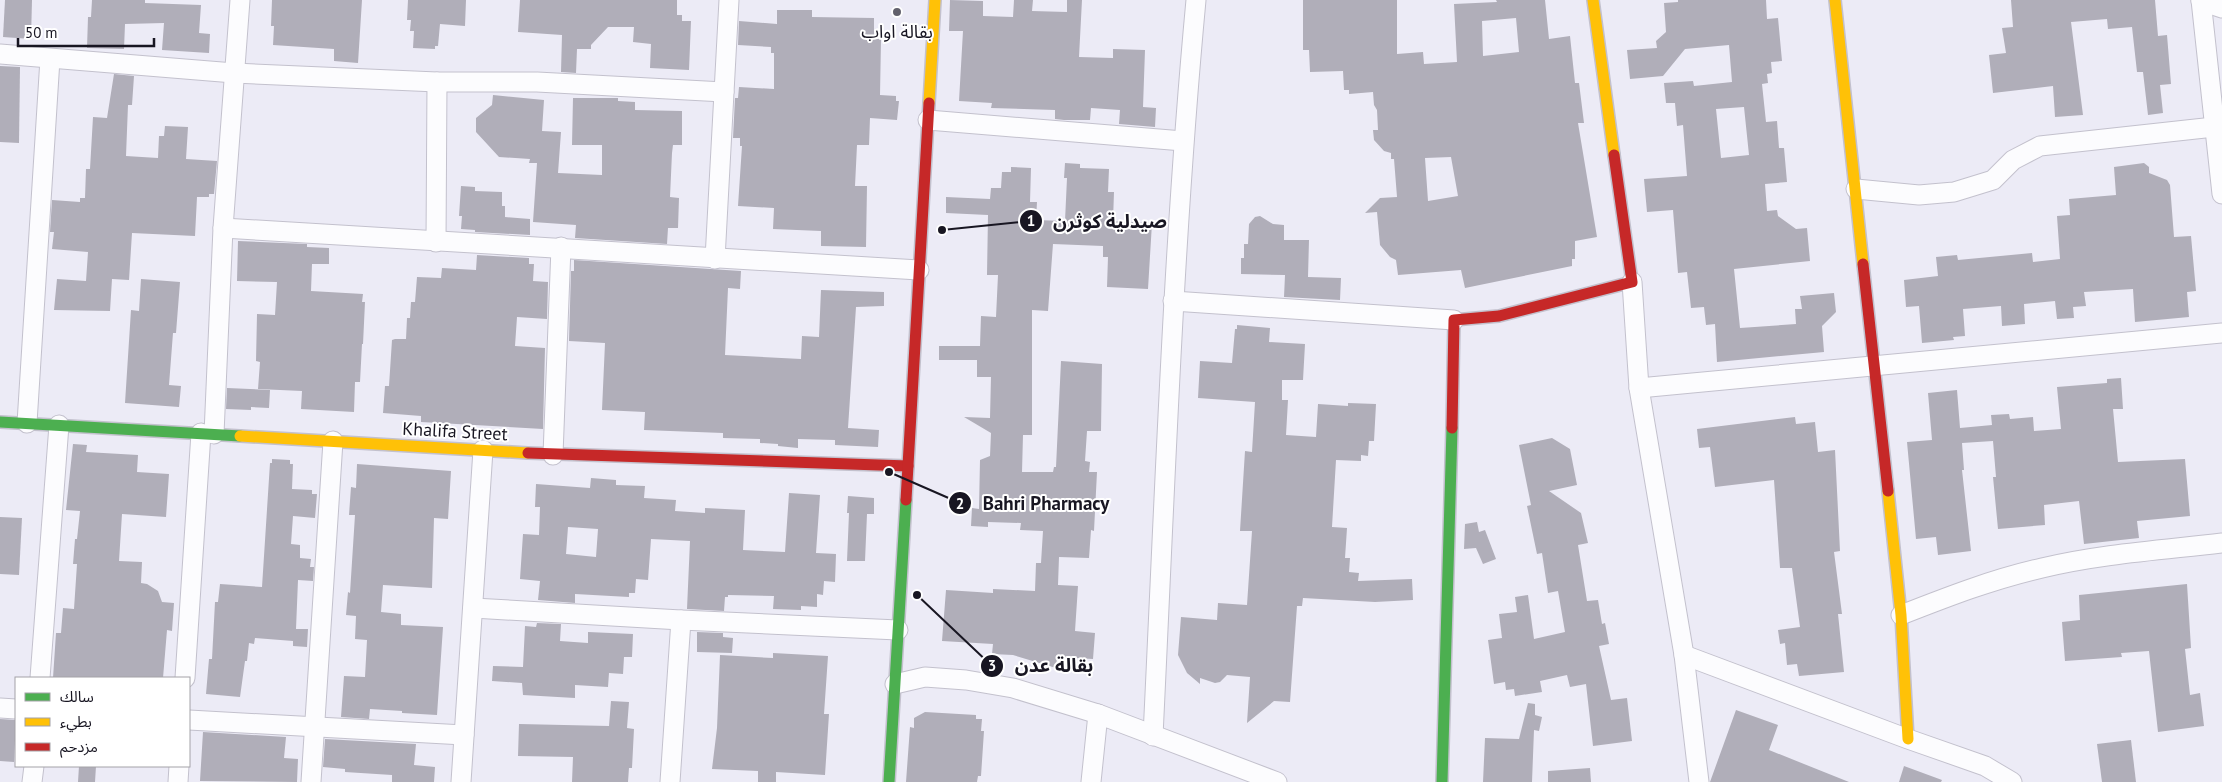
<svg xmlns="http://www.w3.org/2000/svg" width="2222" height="782" font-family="'PT Sans','Noto Sans Arabic',sans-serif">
<rect width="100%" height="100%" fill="#ecebf6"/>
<g fill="#b0aeb9" fill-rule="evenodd">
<path d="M5 0H32L31 39 3 37Z"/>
<path d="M92 0H145V3L201 5 199 33 210 34 209 53 162 50 164 23 125 24 124 49 87 48 88 17H91Z"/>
<path d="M272 0H362L358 63 334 61V49L273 45 274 26H271Z"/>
<path d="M408 0H466L465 26 440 24 438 46H435V49L413 48 414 31H410L411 20H407Z"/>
<path d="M520 0H677V15H682V21H691L689 70 650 68 651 44 633 42 634 27H608L591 45V49H577L576 73 561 72 562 35 518 32Z"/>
<path d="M950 0 983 1V16L1013 17 1014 0H1033L1032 11 1067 12V0H1082L1079 57 1113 58V49L1145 50 1143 107 1156 108 1155 127 1119 124 1120 110 1091 108 1090 120H1064L1055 119V110L991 108 992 103 959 101 963 31H949Z"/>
<path d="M1303 0H1397V54L1423 52 1424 64 1457 62 1454 4 1497 2 1496 0H1545L1549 39 1570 36 1575 83H1579L1584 123H1578L1597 237 1575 241V259H1572V266L1465 288 1461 270 1398 275 1396 260 1390 257 1380 245 1377 212 1365 213 1380 198 1397 197 1394 159H1391V153L1384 151 1374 140 1373 130H1378L1377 110 1374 105 1373 92 1349 94V90H1344L1343 71 1310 72 1309 50H1303ZM1516 18 1519 52 1483 56 1482 21ZM1451 157 1458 196 1428 201 1425 158Z"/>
<path d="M1678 0H1766L1767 19 1778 18 1782 61 1771 62 1772 73 1767 74 1768 83 1762 84 1766 122 1777 121 1779 148H1784L1787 182 1765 184 1767 211 1777 210 1778 216 1796 229 1807 228 1810 261 1734 269 1740 328 1796 324 1795 309H1802L1800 296 1834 293 1836 312 1822 326 1824 352 1717 362 1715 324 1706 325 1704 307 1691 308 1687 272 1678 273 1673 210 1647 212 1644 179 1687 176 1683 125 1677 126 1675 103H1666L1664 83 1693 81 1694 86 1732 82 1729 45 1685 49 1663 76 1630 79 1627 50 1657 48 1656 41 1666 32 1664 3 1678 2ZM1744 107 1749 155 1721 158 1716 109Z"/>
<path d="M2011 0H2155L2158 36 2167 35 2171 84 2160 85 2163 113 2148 115 2143 72H2137L2132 27 2108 29 2107 19 2071 22 2083 115 2055 117 2053 86 1993 93 1989 55 2006 53 2002 28 2013 27Z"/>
<path d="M777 10H812V17L874 18V39H881L880 95 896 96V101H899L897 120 870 118 869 145H857L855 186H867L866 247 821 246V231L773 229 774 208 738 206 742 146H740V138H733L735 98H738L739 87 774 89V53H771V47L738 45 739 21 777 24Z"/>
<path d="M0 66 20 67 19 143 0 142Z"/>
<path d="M114 74 134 76 132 105H128L126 156 158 158 159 136H164L165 126 188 127 186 159 217 161 214 194H209V197H197L195 236 132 233 129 280 112 279 110 311 54 310 57 279 86 281 88 252 52 249 54 232H50L52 200 80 202V198H85L86 169H90L93 117 107 118Z"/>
<path d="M493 95 544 100 542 131 561 132 558 173 602 175V145H572L573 98H618V101L635 102V110L682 111V145H673L672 153 670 197 679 198 678 228H668L667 244 575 238 576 225 533 222 537 163H529L530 159 499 157 476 132V118L492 105Z"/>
<path d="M1065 163 1080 164V168L1109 169 1108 192H1114L1113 221 1152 223 1148 289 1107 287 1108 257H1103V246L1053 244 1048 311 1032 310V435H1023L1022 472H1053L1054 467H1056L1061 361 1102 364 1101 431H1087L1085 461 1090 462 1089 472H1097L1094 531 1091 530 1089 558 1059 557 1058 585 1078 586 1075 631 1095 633 1093 659 1057 657 1056 668 1013 655 992 654 993 644 942 641 946 590 993 593V589L1035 591 1036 563H1041L1043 531 1020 530 1021 523 988 522V527L971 526 972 508 979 509 980 460 990 456 991 433 964 417 990 418 991 377H977V360H939V346H980L981 316 996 317 998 275H987L988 215 946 213V197L990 199 991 188H1001L1002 172H1011V167L1031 168 1030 202H1037L1036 220 1065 221 1067 178H1064Z"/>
<path d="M2144 163 2149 167V173L2167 180 2170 185 2174 237 2191 236 2196 291 2187 292 2189 317 2135 322 2133 289 2084 292 2086 306 2073 307 2074 318 2057 319 2055 301 2024 304 2025 324 2002 326 2001 306 1963 309 1965 336 1953 337 1954 340 1922 343 1919 306 1906 307 1904 280 1938 276 1936 257 1957 255 1958 260 2032 253 2033 262 2060 259 2057 216 2070 215 2069 199 2116 195 2114 167Z"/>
<path d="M461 186 475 187V191L502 192V206H505V217L530 219V235L475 232V230L461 229 462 216H459Z"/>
<path d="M1260 216 1273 224 1284 225V240H1309L1308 277 1341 278 1340 300 1284 297 1285 275 1241 274V258H1244V244H1248L1249 224 1255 217Z"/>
<path d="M238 241 307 244V247L329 248V264H312L311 291 363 294 362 302H365L363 344H362L360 382H355L354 412 301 409 302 391 258 389 260 362 256 361 257 314 275 315 277 282 237 281Z"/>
<path d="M477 255 529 258V264H534L533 281 548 282 547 319 517 317 515 346 545 348 543 429 421 422V416L383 413 385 386H389L392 340 395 339H406L407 318H410L411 302H415L417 277 441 278 442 268 476 270Z"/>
<path d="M574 260 741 271 740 289 728 288 725 355 801 359 802 336 819 337 821 290 884 292V306L856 307 848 428 879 430 878 447 835 445V440L798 439V448L778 446V444L760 443V439L723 438V433L644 430 645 412 602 410 605 343 569 341 571 271H574Z"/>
<path d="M141 279 180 282 176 333H173L169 385 181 386 179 407 125 403 131 310 139 311Z"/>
<path d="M1237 325 1270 328 1269 342 1305 344 1303 380H1282V400H1288L1286 435 1316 437 1318 404 1348 406V403L1376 404 1374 441H1369L1368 456 1361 455V461L1336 460 1332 527 1347 528 1345 558H1350L1349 572 1359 573 1358 581 1412 579 1413 600 1375 602 1303 598 1302 606H1297L1290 702 1274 701 1247 723 1250 677 1227 675 1220 682 1215 683 1200 678V684L1187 673 1178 655 1181 617 1217 620 1218 603 1247 605 1252 531H1240L1245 451 1252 452 1255 402 1198 398 1200 361 1232 363 1235 329H1237Z"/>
<path d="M2121 378 2123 409H2113L2118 462 2185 459 2190 516 2137 521 2139 538 2084 544 2079 501 2044 505 2045 525 1998 529 1993 477H1996L1993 441 1962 443 1964 470H1962L1971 551 1938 555 1936 537 1916 539 1907 442 1932 440 1928 393 1957 390 1960 428 1992 425 1991 415 2009 414 2010 419 2033 417 2034 431 2061 429 2057 387 2107 383V379Z"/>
<path d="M227 388 270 390 269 408 251 407V410L226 409Z"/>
<path d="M1795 417 1796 424 1815 422 1818 452 1835 450 1840 551 1834 552 1842 614H1838L1844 672 1799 676 1797 664 1787 665 1785 643 1780 644 1778 630 1800 627 1792 568H1780L1774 480 1715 487 1710 447 1699 448 1697 429Z"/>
<path d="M1552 438 1570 449 1577 485 1549 491 1581 513 1588 543 1578 545 1587 601 1598 600 1602 624 1605 623 1609 644 1599 646 1611 700 1627 698 1632 741 1593 746 1586 684 1570 687 1567 675 1540 681 1542 692 1515 696 1514 689 1506 690 1505 682 1494 684 1488 640 1502 638 1499 614 1517 612 1515 597 1528 595 1534 639 1565 632 1558 591 1548 593 1542 553 1537 554 1527 506 1531 505 1519 445Z"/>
<path d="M73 444 87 445 86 452 138 455 137 472 169 474 166 517 122 514 119 561 142 562 141 583 147 584 158 591 162 602 174 603 172 631 167 630 163 678H53L56 633H61L63 608 74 609 77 564H73L75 539H77L80 511 66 510Z"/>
<path d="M272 459 290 460V464H293L292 489 312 490V494H317L315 518 293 516 291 544 300 545V558L311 559 310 567H314L313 581 298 580 296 629H308L307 647 293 646V641L255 638 254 644 249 643 247 661H245L240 697 206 694 209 659H212L215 602H218L220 584 262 587 270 463H272Z"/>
<path d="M357 464 451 471 448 519 434 518 432 588 383 585 381 612 401 614V625L443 627 437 715 402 713V711L370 709 369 719 341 717 344 676 365 677 367 640 355 639 356 616 346 615 348 592 350 593 355 515H349L351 487 356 488Z"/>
<path d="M591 478 616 480V485L645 486 644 498 676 500 675 511 705 513V508L745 510 743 550 785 552 789 493 820 495 816 553 836 554 835 582 824 581 823 595 817 594V607L801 606V610L773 609 774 596 728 595V597H725L724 611 687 609 690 541 651 539 648 580 636 579 635 593H629V597L575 594V603L538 600 540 581 520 579 523 534 539 535 540 507H535L536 484 590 488ZM568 527 598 529 596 557 566 554Z"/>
<path d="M848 496 874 498V514H867L865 561H847L849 513H847Z"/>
<path d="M0 517 22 518 19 575 0 574Z"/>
<path d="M1477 522 1479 532 1485 530 1496 559 1483 564 1476 548 1464 549 1465 524Z"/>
<path d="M2187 584 2191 648 2185 649 2190 695 2200 693 2204 726 2158 732 2149 651 2121 653 2122 657 2065 661 2062 622 2080 620 2079 595Z"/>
<path d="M537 623 561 624 560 641 588 643V632L633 634 632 657H624L623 674 609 673 608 687 575 685V698L523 695 522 683 492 681 493 666 523 667 525 626 536 627Z"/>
<path d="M697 632 723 633V637L733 638 732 653 697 652Z"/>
<path d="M773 653 828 656 824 714H829L825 775 776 772V782H758V771L712 769 717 728 720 655 773 658Z"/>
<path d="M611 701 629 702 627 728 634 729 632 768H629L628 782H572L573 757 518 756 519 724 609 726Z"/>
<path d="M1528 703 1535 704V715L1542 717 1539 731 1534 730 1532 782H1483L1485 738 1519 739Z"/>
<path d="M1736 710 1778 725 1769 750 1849 782H1710Z"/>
<path d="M925 712 976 715V719H982L981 731H984L981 776H978L977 782H906L910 727 914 728V718Z"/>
<path d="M0 719 16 720 14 762 0 761Z"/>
<path d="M203 732 286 737 284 758 298 759 297 782 200 781Z"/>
<path d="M325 739 416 744 414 765 435 767 434 782H392V775L345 772V769L323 767Z"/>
<path d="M2131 740 2136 782H2102L2097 744Z"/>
<path d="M79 766H96L95 782H78Z"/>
<path d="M1904 766 1942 780 1941 782H1899Z"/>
<path d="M1590 768 1591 782H1548V771Z"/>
</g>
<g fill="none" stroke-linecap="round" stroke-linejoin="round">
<g stroke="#c3c1cd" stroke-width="21">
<g id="street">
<path d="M2201 0 2222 194"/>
<path d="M2201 1 2222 8"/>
<path d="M0 54 234 73 437 82H537L724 92"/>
<path d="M928 120 1183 141"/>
<path d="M1856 189 1919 195 1954 192 1993 180 2013 160 2040 146 2214 127"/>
<path d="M223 228 919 270"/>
<path d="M436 242 437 82"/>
<path d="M715 259 729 0"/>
<path d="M1632 282 1639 388 1684 655 1699 782"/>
<path d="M1173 301 1454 320"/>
<path d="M1639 388 2222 333"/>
<path d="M27 423 50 59"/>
<path d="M214 434 223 228 240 0"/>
<path d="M553 455 561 247"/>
<path d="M473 608 681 620 898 630"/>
<path d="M1901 615C1947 597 1993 579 2042 568 2100 554 2162 550 2222 543"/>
<path d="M1684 655 1908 739 1985 766 2012 782"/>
<path d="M40 678 59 425"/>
<path d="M185 678 201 433"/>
<path d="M895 684 925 677 966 680 1013 688 1098 714 1277 782"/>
<path d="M0 708 16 709"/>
<path d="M189 720 464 735"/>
<path d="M1153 736C1165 490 1173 245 1196 0"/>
<path d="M32 782 34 766"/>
<path d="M178 782 179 766"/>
<path d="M311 782 333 441"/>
<path d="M461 782 483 450"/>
<path d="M670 782 681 620"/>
<path d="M1091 782 1098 714"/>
</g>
</g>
<g stroke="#c3c1cd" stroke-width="14">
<g id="fast">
<path d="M0 422 240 436"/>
<path d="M889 782 906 500"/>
<path d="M1442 782 1452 428"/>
</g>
</g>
<g stroke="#c3c1cd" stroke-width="14">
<g id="slow">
<path d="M1593 0 1614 155"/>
<path d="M1835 0 1863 264"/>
<path d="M929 103 935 0"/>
<path d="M240 436 528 453"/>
<path d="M1888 491 1901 615 1908 739"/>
</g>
</g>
<g stroke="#c3c1cd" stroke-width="14">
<g id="jam">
<path d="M1863 264 1888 491"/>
<path d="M1452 428 1454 320 1499 316 1632 282 1614 155"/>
<path d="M528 453 908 466"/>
<path d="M906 500 929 103"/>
</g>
</g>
<use href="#street" stroke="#fcfcfe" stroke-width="19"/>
<use href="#fast" stroke="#4caf50" stroke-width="11"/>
<use href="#slow" stroke="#ffc107" stroke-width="11"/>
<use href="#jam" stroke="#c62828" stroke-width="11"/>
</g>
<circle fill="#62616c" stroke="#fff" stroke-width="2" cx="897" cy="12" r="5"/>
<g text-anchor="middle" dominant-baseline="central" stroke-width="4" stroke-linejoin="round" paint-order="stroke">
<g font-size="18" fill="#181622" stroke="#fff">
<text x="897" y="31">بقالة اواب</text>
</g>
<g font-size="18" fill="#181622" stroke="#fff">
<text transform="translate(455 431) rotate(3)">Khalifa Street</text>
</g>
</g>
<path fill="none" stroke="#181622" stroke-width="2" d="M942 230L1031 221M889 472L960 503M917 595L992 666"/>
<g fill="#181622" stroke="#fff" stroke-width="2">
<circle cx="942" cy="230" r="5"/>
<circle cx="889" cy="472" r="5"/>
<circle cx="917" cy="595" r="5"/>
<circle cx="1031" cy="221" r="12"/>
<circle cx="960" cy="503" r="12"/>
<circle cx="992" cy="666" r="12"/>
</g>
<g font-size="15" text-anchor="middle" font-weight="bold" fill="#fff">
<text x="1031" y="226">1</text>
<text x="960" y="509">2</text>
<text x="992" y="671">3</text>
</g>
<g font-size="19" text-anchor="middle" font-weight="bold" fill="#181622" stroke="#fff" stroke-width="4" stroke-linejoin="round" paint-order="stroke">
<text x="1110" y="228">صيدلية كوثرن</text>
<text x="1046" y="510">Bahri Pharmacy</text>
<text x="1054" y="672">بقالة عدن</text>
</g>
<rect x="15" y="677" width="175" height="90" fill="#ffffff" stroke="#a3a2a7"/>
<rect x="25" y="693" width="25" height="8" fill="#4caf50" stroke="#a3a2a7"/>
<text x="60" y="702" font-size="15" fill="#181622">سالك</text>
<rect x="25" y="718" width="25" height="8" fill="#ffc107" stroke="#a3a2a7"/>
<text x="60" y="727" font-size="15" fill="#181622">بطيء</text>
<rect x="25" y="743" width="25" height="8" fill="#c62828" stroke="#a3a2a7"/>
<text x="60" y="752" font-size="15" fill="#181622">مزدحم</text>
<path d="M18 38v8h136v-8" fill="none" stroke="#181622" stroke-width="2.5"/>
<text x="25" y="38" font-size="15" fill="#181622" stroke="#ffffff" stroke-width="4" paint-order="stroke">50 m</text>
</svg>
